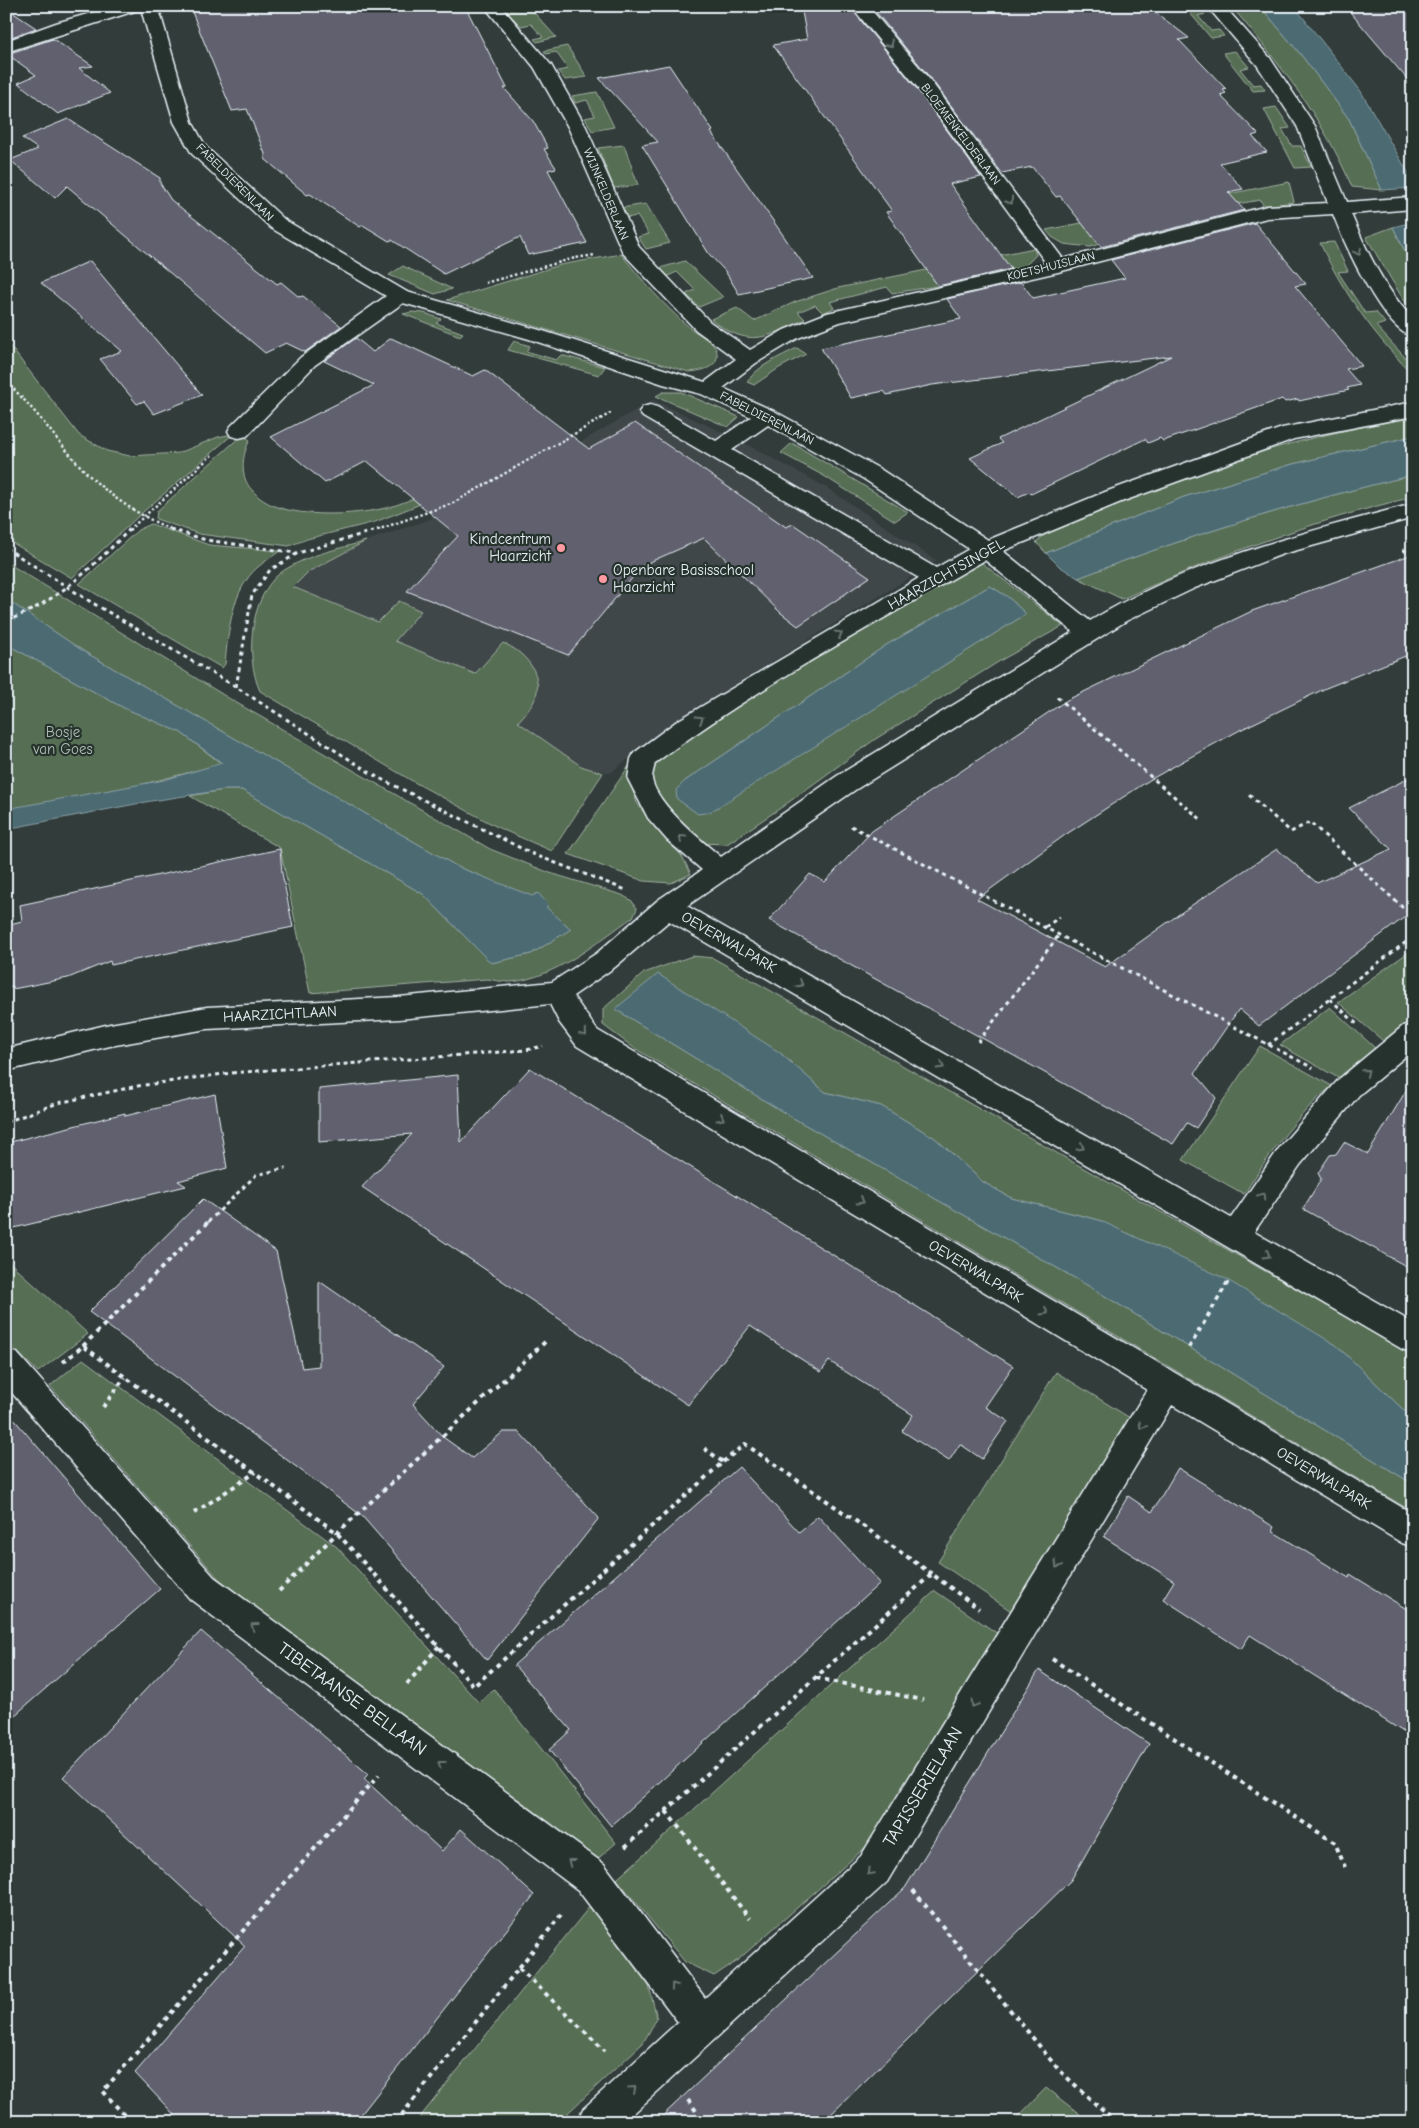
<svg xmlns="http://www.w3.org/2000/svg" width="1419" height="2128" font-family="'Comic Neue',sans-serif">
<rect width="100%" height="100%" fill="#323c3a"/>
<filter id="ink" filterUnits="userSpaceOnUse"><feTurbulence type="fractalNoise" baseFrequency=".02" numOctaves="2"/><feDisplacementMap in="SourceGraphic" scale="10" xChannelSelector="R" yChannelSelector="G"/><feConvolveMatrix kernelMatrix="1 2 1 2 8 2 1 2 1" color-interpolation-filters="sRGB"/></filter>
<g filter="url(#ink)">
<path fill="#40474a" d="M653 400 739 440 824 486 937 561 677 720 610 773 581 766 394 641 292 587 308 572 366 541 428 520 507 485Z"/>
<g fill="#576e52" stroke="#a0b0a5" fill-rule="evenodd">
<path d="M513 6H528L556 37 537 42 534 39 543 37 531 24 521 26 506 11 515 9Z"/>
<path d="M1184 6H1199L1205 14 1198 16 1211 31 1219 30 1224 36 1211 38Z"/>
<path d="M1231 6H1260L1302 56 1349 119 1382 190 1352 187C1323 118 1279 63 1231 6Z"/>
<path d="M567 46 587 77 565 80 558 71 568 69 556 52 546 54 544 51Z"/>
<path d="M1235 51 1249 67 1240 69 1253 85 1261 84 1265 90 1253 91 1223 53Z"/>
<path d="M597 92 614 127 592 131 585 118 595 116 587 100 575 103 572 96Z"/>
<path d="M1276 107 1290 128 1282 129 1292 146H1301L1311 167 1295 168 1264 109Z"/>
<path d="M624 145 638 185 614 188 598 148Z"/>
<path d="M1289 182 1294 202 1264 206 1260 200 1202 210 1090 247 1064 244 1052 237 1046 230Z"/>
<path d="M646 204 670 243 646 249 638 237 649 234 637 216 626 218 621 208Z"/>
<path d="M1393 227 1413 267V310L1403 299 1366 237Z"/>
<path d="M1334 242 1348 271 1338 272 1365 313 1376 312 1385 323 1376 326 1413 366V375C1374 335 1343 293 1320 243Z"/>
<path d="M1034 248 1036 255 1024 267 1004 273 1001 268 942 279 944 285 892 293 887 287 830 302 834 308 823 313 815 305 798 312 805 319C767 338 748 349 711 319L737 308 754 321 795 302 838 288Z"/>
<path d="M621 254C642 280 664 306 690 328 698 334 716 342 717 353 719 369 699 371 689 372L447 300 560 265Z"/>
<path d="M685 261 723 297 699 307 686 294 695 290 677 272 668 276 660 268Z"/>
<path d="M403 266 452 289 435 294 389 275Z"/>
<path d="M412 312 424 313 441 319 436 323 463 333 460 336 403 314Z"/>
<path d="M6 341 79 435 107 451 130 456 179 453 218 437 233 434 143 512 72 578 6 539Z"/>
<path d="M514 341 530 346 526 351 556 360 561 355 605 367 599 375 508 350Z"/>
<path d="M797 348 806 354 779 368 754 385 747 382C758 365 780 357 797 348Z"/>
<path d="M663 392H681L739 417 728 427 656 396Z"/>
<path d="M1413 418V436L1293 464 1184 497 1046 553 1036 542C1054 525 1081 518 1103 508 1202 467 1307 434 1413 418Z"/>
<path d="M242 435 250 440C242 454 239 477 252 490 255 493 259 498 263 500 291 520 367 516 399 504 411 500 422 494 434 489L443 495 375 522 307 539 289 546 199 534 156 519 157 511Z"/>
<path d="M792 443 908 512 895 521 824 476 781 453Z"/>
<path d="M1413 475V497C1312 521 1217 556 1122 599L1078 578C1187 536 1299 502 1413 475Z"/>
<path d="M151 524 209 545 280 551C273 556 265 561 258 567 232 589 228 632 225 664L222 668 79 584 138 530Z"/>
<path d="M366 541 308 572 293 587 378 622 399 601 421 611 395 641 475 674 503 643C523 651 543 672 536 696 533 706 524 715 518 722L581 766 603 773 552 851 501 829 414 782 260 691C244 656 250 590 286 569 310 554 339 549 366 541Z"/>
<path d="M6 562 235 702 490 849 550 873 622 895 632 901 637 909 633 917C597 942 556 978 510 982 503 982 494 980 487 979L310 993 280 848 190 796 224 790H242L423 894 491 963 531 954 571 929 545 907 548 905 533 897 458 867 83 651 6 599Z"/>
<path d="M982 563 1063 626 1003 659 874 740 782 807 727 844 699 843 674 818 651 782 656 764 674 749 798 666 890 611ZM990 586 1008 597 1026 614 838 731 685 781 888 644Z"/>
<path d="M6 644 124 708 180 732 222 764 6 819Z"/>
<path d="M629 766 628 776 637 803 657 830 682 856 691 874 671 883 644 881 568 854Z"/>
<path d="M1413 949V1019L1383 1041 1338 1002Z"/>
<path d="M692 956 713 958 1413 1355V1419L1336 1345 1099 1220 1011 1198 983 1182 935 1138 881 1106 825 1092 779 1052 615 1009 788 1115 1087 1285 1413 1484V1512L634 1048 603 1025V1009L644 973Z"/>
<path d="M1330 1007 1375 1048 1340 1079 1280 1045Z"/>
<path d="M1260 1046 1332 1086C1296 1115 1269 1155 1244 1194L1183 1160Z"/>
<path d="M6 1259 88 1334 38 1372 6 1341Z"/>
<path d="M83 1359 337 1547 479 1703 494 1689 616 1843 594 1862 219 1579 50 1386Z"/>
<path d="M1056 1372 1130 1418 1014 1613 938 1562Z"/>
<path d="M935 1591 1001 1636 868 1845 738 1960 714 1976 685 1962 617 1879Z"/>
<path d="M590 1906 649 1986 657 2018 643 2043 558 2122H416Z"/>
<path d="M1046 2088 1090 2122H1013Z"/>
</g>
<g fill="#4c6a72" stroke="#8aa0a8">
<path d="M1260 6H1294L1360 90 1413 181V188L1382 190 1349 119 1302 56Z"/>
<path d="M1413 222V267L1393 227Z"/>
<path d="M1413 436V475C1299 502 1187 536 1078 578L1059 566 1046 553 1184 497 1293 464Z"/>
<path d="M990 586 1008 597 1026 614 710 812 698 814 677 799 676 790 685 781 888 644Z"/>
<path d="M6 599 83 651 458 867 532 896 538 893 549 905 546 907 571 929 531 954 491 963 423 894 242 790H224L151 801 6 829V809L164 780 222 763 180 732 124 708 6 644Z"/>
<path d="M658 974 779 1052 825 1092 881 1106 935 1138 983 1182 1011 1198 1099 1220 1224 1278 1336 1345 1413 1419V1484L1087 1285 788 1115 615 1009Z"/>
</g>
<g fill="#60616e" stroke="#e8f1f8">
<path d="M223 6H465L507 88H504L533 121 548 148 544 149 556 168 548 170 587 243 528 255 520 237 444 274 392 240 389 241 363 225 360 227 310 194 307 195 265 159V154L247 109 232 111 192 12Z"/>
<path d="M801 6H849L917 89 981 177 950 184 1011 269 938 286 886 212 892 211 773 45 807 39Z"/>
<path d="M871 6H1147L1189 38 1179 40 1226 89 1223 90 1226 93 1220 95 1258 134 1252 136 1267 152 1220 163 1243 189 1228 192 1244 210 1101 247 1060 196 1056 197 1032 167 1002 173 931 79Z"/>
<path d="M1345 6H1413V86Z"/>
<path d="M6 8 36 28 6 39Z"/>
<path d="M53 39 93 66 79 68 110 93 58 114 18 83 36 75 7 54Z"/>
<path d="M669 65 713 131 711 132 813 278 739 294 725 271 709 254 642 145 658 142 599 78Z"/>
<path d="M68 119 160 178V183L171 200 277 284 281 282 299 297 303 296 341 326 305 352 286 343 265 353 67 186 55 198 10 160 38 149 22 138Z"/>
<path d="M1255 223 1306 284 1295 286 1362 366 1346 369 1360 385 1347 388 1349 390 1299 401 1298 399 1285 402 1282 399 1163 441 1160 438 1148 443 1145 439 1031 494 1029 492 1018 497 970 458 1002 443 998 439 1171 356 932 385 887 395 884 391 851 398 821 348 961 319 947 299 1021 282 1033 298 1125 278 1111 260Z"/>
<path d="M90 261 155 339 202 395 154 414 144 401 137 404 100 359 122 351 41 283Z"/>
<path d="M356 338 373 352 391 338 473 376 485 370 589 449 635 423 786 527 793 524 870 577 798 626 781 613 704 538 643 565 568 655 407 591 458 536 367 461 325 483 271 437 374 385 324 361Z"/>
<path d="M1413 554V653L1326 688 1240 730 1185 760 1148 781 1065 835 977 899 1105 967 1192 905 1277 849 1317 883 1391 849 1349 808 1413 776V911L1259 1026 1239 1009 1195 1073 1216 1098 1196 1128 1187 1123 1173 1144 769 920 810 874 825 882 872 831 1067 700 1252 611Z"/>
<path d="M280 849 282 873 293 927 111 965 110 961 68 978 13 989V986L6 987V925L22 921 20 905Z"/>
<path d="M530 1068 1013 1366 985 1407 1008 1421 982 1459 960 1444 949 1461 902 1431 913 1415 829 1361 821 1372 750 1326 688 1405 362 1187 412 1134 319 1142V1089L458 1075 461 1142Z"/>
<path d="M1413 1079V1270L1303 1209 1321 1179 1318 1173 1330 1155 1336 1154 1344 1142 1368 1154Z"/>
<path d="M215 1094 227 1168 178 1181 186 1186 6 1230V1143L125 1113V1116Z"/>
<path d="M203 1199 276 1251 302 1368 319 1366V1281L444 1367 413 1404 443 1437 472 1458 503 1432H519L599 1518 487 1660 362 1516 89 1312Z"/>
<path d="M6 1410 160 1589 6 1723Z"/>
<path d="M739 1467 799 1532 818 1516 880 1583 611 1826 549 1750 571 1730 514 1665Z"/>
<path d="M1178 1468 1274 1527 1272 1531 1349 1578 1350 1574 1413 1613V1738L1250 1635 1241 1649 1163 1599 1174 1581 1104 1537 1128 1496 1152 1512Z"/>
<path d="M201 1631 368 1774 364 1779 442 1851 461 1829 534 1895 355 2122H181L135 2073 245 1946 63 1777Z"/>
<path d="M1039 1670 1149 1744 1071 1880 823 2122H656L905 1888Z"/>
</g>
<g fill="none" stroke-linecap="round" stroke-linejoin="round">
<g stroke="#e8f1f8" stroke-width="3">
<path id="minor" d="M116 6H158L192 122 206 147 285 220 407 292 543 331 705 382 736 359 696 330 623 253 568 127 534 67 484 6H501L551 65 586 127 639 247 710 322 750 350 784 330 827 313 1046 263 918 88 851 6H868L930 80 1063 259 1267 206 1328 203 1297 126 1257 65 1207 6H1224L1270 58 1315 126 1347 202 1413 197V209L1351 214C1367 252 1384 288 1413 319V337C1383 330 1344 243 1333 214L1267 218 1058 272 840 322 798 338 756 363 723 388 774 411 880 469 988 540 1105 492 1282 428 1413 402V416L1294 439 1121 502 1003 551 1090 621C1189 561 1302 533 1413 504V518L1283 554 1195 588 1126 621 855 790 687 906 1231 1218 1280 1147 1339 1079 1403 1026 1413 1023V1050L1359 1095 1300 1165 1254 1232 1413 1323V1353L1402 1349 669 921 615 967 573 996 597 1030 1413 1514V1547L1402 1543 1172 1405 887 1882 624 2122H577L583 2109 678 2022 578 1890 190 1599 6 1386V1349L17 1353 214 1577 604 1864 705 1998 861 1856 1147 1390 577 1046 559 1022 550 1004 399 1019 207 1029 110 1046 6 1071V1049L110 1024 207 1007 399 997 552 982 597 953 658 900 702 870 667 840 648 818 628 779 631 759 634 753 677 721 919 578 643 417 639 412 643 407 650 405 657 407 716 441 751 417 701 394 663 384 529 339 403 303 315 365 247 436 239 438 231 436 228 431 231 426 301 357 386 296 271 228 192 154 174 122 141 9 6 52V41L56 23ZM768 425 864 479 969 549 936 568 732 450ZM985 560 1073 632 837 776 721 857C702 841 656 804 652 779 652 774 654 768 655 763 758 686 874 625 985 560Z"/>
</g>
<g stroke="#e8f1f8" stroke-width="2.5" stroke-dasharray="2.5 2.5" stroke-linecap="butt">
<path d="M485 283 575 258 595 255"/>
<path d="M6 382C35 408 56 440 82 468 107 495 139 516 173 530"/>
<path d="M129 530 212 455"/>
<path d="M377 530 453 503 611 413"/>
</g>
<g stroke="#e8f1f8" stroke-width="3" stroke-dasharray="4 4" stroke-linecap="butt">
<path d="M170 529 206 540 297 553"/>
<path d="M6 548 91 602 236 687 377 777 535 855 626 890"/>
<path d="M1403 549 1413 559"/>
<path d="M6 621C58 602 92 567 130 529"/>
<path d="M236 687 252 595 270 570 298 553 380 529"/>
<path d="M1057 697 1203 821"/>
<path d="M1249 795 1291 832 1310 822 1413 917"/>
<path d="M851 826 1313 1068"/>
<path d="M1045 927 1060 917"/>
<path d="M1330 999 1359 1026"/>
<path d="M978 1042 1059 935"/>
<path d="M1268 1045 1413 937"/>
<path d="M6 1122 58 1103 138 1086 231 1073 526 1050 543 1046"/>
<path d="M208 1222 256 1175 286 1168"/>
</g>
<g stroke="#e8f1f8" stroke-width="4" stroke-dasharray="4.5 4.5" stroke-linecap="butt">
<path d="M83 1346 209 1221"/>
<path d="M1189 1348 1229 1280"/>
<path d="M63 1362 83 1346 337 1533 474 1686 723 1462 701 1446"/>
<path d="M103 1407 125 1377"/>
<path d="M723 1462 745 1444 932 1574"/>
<path d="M194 1513 256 1472"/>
<path d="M279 1591 337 1533 545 1342"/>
<path d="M1052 1659 1335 1843 1345 1867"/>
<path d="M816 1678 923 1700"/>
<path d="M407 1684 439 1646"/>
<path d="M666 1811 750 1919"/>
<path d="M625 1847 932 1574 979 1609"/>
<path d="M913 1890 1058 2069 1115 2122"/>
<path d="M519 1968 605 2051"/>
<path d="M688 2100 704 2122"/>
<path d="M130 2122 103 2091 379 1775"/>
<path d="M396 2122 561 1915"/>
</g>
<use href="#minor" fill="#26332d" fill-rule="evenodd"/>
</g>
<defs><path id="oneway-chevron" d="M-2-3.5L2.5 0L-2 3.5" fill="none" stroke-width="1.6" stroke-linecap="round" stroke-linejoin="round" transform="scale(1.25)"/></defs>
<g stroke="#6a7674">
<use href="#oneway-chevron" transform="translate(890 44) rotate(50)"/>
<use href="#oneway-chevron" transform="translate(1010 201) rotate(54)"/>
<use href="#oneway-chevron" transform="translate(1358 252) rotate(65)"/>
<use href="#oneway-chevron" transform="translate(839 634) rotate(-30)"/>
<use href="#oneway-chevron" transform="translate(700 719) rotate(-32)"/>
<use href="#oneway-chevron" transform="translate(682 838) rotate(-138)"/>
<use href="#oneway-chevron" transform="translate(800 984) rotate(30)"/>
<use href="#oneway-chevron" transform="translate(584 1033) rotate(49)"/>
<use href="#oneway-chevron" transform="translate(941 1066) rotate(30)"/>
<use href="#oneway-chevron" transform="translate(1366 1072) rotate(-40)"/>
<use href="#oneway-chevron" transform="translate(721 1118) rotate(31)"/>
<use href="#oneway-chevron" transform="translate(1081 1147) rotate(30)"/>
<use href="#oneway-chevron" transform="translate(1262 1196) rotate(-56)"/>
<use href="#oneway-chevron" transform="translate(861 1201) rotate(31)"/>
<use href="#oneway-chevron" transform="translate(1267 1255) rotate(30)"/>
<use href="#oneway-chevron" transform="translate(1045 1312) rotate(31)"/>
<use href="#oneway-chevron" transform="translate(1142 1426) rotate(121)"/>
<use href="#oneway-chevron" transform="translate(1058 1565) rotate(121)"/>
<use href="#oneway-chevron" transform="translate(254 1626) rotate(-144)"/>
<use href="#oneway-chevron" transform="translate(974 1704) rotate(121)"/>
<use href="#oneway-chevron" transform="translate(441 1764) rotate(-143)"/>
<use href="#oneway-chevron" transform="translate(571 1862) rotate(-143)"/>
<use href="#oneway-chevron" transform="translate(870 1872) rotate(134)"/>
<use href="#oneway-chevron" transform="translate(674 1986) rotate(-127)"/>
<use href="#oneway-chevron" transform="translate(633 2089) rotate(-42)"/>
</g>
</g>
<g fill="#ff9aa2" stroke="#26332d" stroke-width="2">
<circle cx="561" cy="548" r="5"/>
<circle cx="603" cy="579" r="5"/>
</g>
<g text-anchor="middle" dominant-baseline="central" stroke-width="4.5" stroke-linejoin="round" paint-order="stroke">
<g font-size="12" fill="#e8f1f8" stroke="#26332d">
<text transform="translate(961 134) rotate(53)">BLOEMENKELDERLAAN</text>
<text transform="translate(235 182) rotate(45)">FABELDIERENLAAN</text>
<text transform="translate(606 194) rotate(67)">WIJNKELDERLAAN</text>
<text transform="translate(1051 266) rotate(-14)">KOETSHUISLAAN</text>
<text transform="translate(767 418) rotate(27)">FABELDIERENLAAN</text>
</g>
<g font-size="15" fill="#e8f1f8" stroke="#26332d" text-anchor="end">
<text x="551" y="539">Kindcentrum<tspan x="551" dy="17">Haarzicht</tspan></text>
<text x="613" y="570" text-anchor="start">Openbare Basisschool<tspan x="613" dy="17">Haarzicht</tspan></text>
</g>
<g font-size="15" fill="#e8f1f8" stroke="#26332d">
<text transform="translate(946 574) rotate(-29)">HAARZICHTSINGEL</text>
<text transform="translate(729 942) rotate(30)">OEVERWALPARK</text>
<text transform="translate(280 1014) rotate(-3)">HAARZICHTLAAN</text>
<text transform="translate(976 1271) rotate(31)">OEVERWALPARK</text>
<text transform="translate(1324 1478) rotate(31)">OEVERWALPARK</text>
</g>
<g font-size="15" fill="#aebdb6" stroke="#26332d">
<text x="63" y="732">Bosje<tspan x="63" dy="17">van Goes</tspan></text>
</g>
<g font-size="18" fill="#e8f1f8" stroke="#26332d">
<text transform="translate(352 1699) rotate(36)">TIBETAANSE BELLAAN</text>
<text transform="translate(923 1787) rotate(-59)">TAPISSERIELAAN</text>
</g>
</g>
<rect width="1419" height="2128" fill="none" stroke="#26332d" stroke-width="25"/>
<rect x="12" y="12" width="1394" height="2103" fill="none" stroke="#e8f1f8" stroke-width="2" filter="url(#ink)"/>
</svg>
